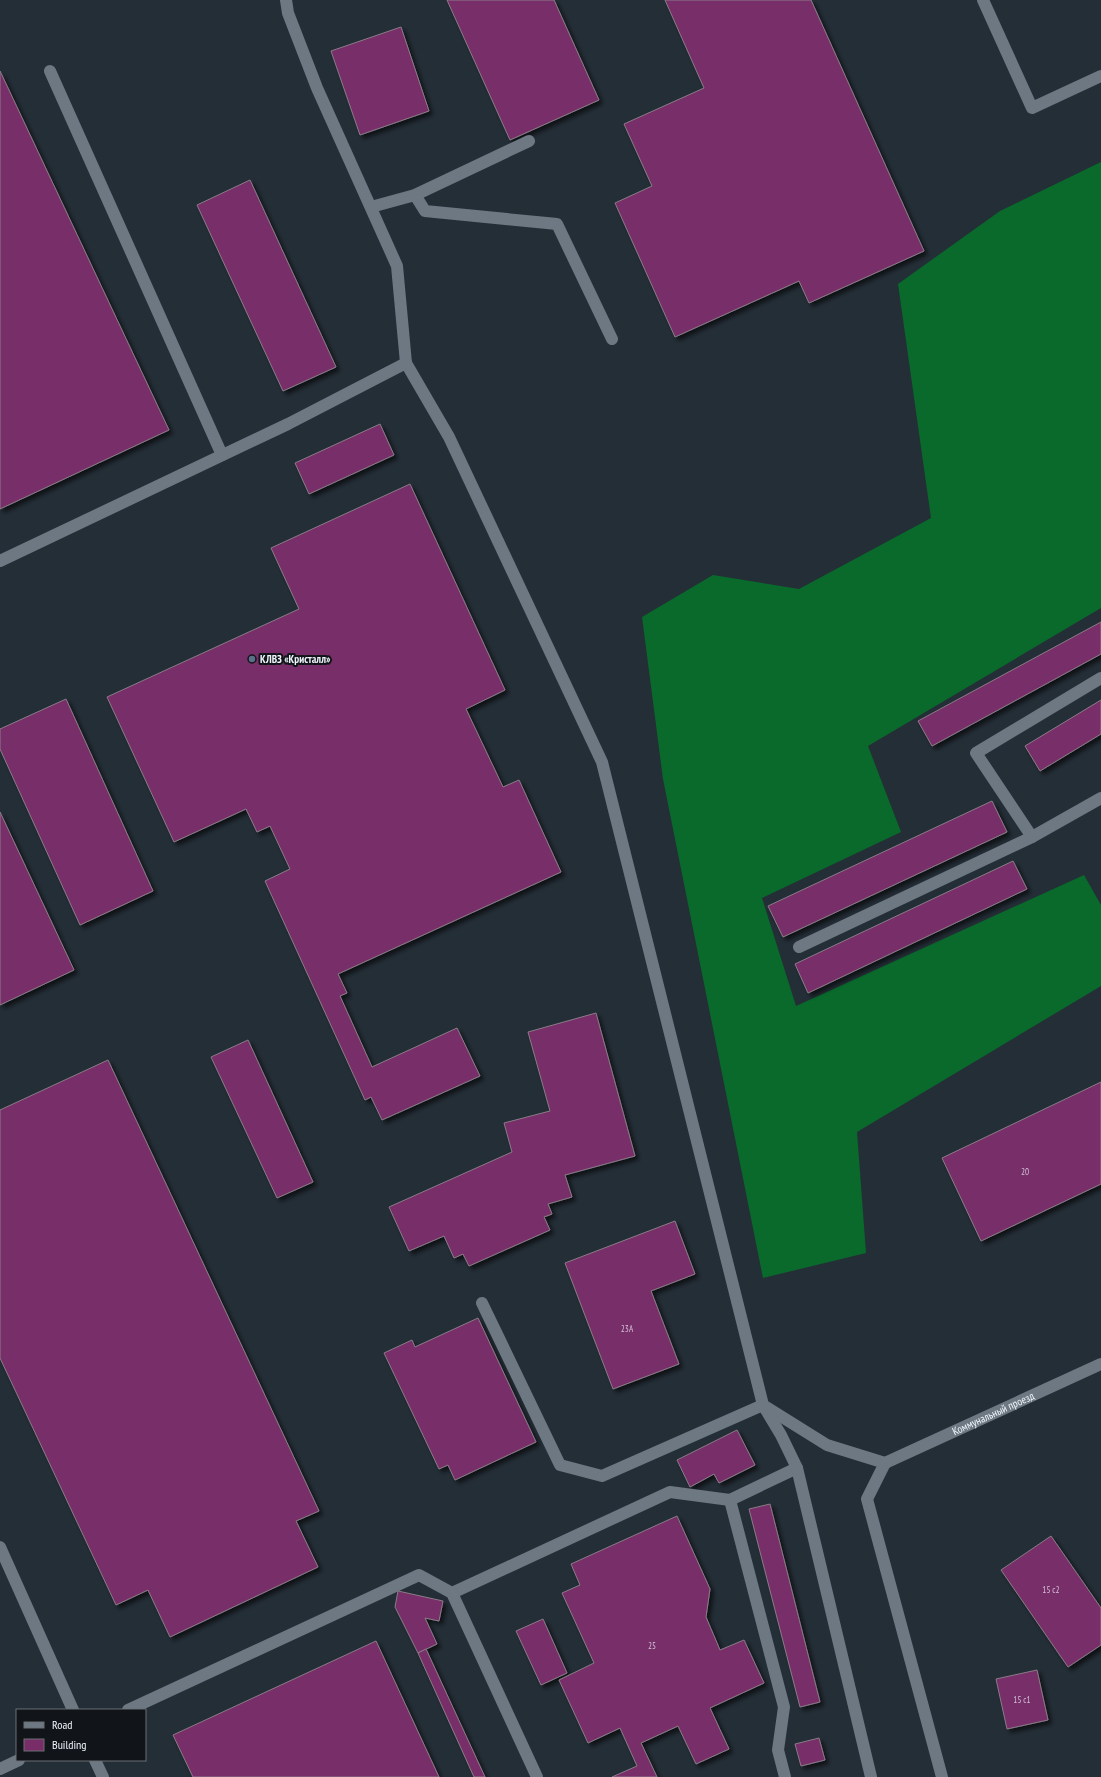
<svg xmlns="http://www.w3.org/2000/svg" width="1101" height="1777" font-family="'PT Sans Narrow',sans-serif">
<defs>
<filter id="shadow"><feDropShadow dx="3.5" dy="3.5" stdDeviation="2" flood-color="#0009"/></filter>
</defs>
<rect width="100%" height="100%" fill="#242e37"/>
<path fill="#096a2b" d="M1101 162V608L868 746 901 832 762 898 796 1006 1084 875 1101 905V986L857 1132 866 1253 763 1278 663 779 642 617 713 575 799 589 931 518 898 284 1000 211Z"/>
<g fill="#782d69" stroke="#8a7c86" filter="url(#shadow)">
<path d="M447 0H554L599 100 510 140Z"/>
<path d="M665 0H811L924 251 809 303 799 281 675 337 615 203 652 186 624 124 704 88Z"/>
<path d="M401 27 429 111 360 135 331 51Z"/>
<path d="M0 71 169 430 0 509Z"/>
<path d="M250 180 336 367 283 391 197 205Z"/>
<path d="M380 424 394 455 309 494 295 463Z"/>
<path d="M410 484 505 690 466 709 503 787 519 780 561 872 338 974 347 993 340 996 372 1067 457 1028 480 1076 382 1120 371 1097 365 1100 265 881 290 869 270 826 257 832 246 809 174 842 107 697 299 609 271 548Z"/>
<path d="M1101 622V654L932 746 918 721Z"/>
<path d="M66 699 153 891 80 925 0 749V729Z"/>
<path d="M1101 700V734L1040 771 1025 746Z"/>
<path d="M992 801 1007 832 783 937 768 906Z"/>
<path d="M0 812 74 970 0 1005Z"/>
<path d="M1013 861 1027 889 808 993 795 964Z"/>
<path d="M596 1013 635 1156 565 1175 572 1197 548 1204 552 1214 544 1217 550 1230 469 1266 463 1254 454 1258 444 1236 409 1251 389 1207 512 1152 504 1123 550 1111 528 1032Z"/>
<path d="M248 1040 313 1182 277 1198 211 1057Z"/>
<path d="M108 1060 319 1511 296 1521 318 1567 170 1637 148 1590 116 1605 0 1358V1110Z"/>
<path d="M1101 1082V1184L981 1241 942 1158Z"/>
<path d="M675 1221 695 1274 651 1291 679 1364 613 1389 565 1263Z"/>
<path d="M478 1318 536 1442 455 1480 448 1465 439 1469 384 1353 412 1340 415 1347Z"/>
<path d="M737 1430 755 1465 719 1483 714 1474 690 1487 677 1460Z"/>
<path d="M770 1504 820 1702 800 1707 749 1509Z"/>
<path d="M677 1516 710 1589 706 1617 720 1650 744 1640 764 1683 710 1708 729 1749 696 1764 678 1726 641 1743 657 1777H612L637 1766 620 1728 588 1743 559 1680 594 1663 562 1593 580 1585 571 1564Z"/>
<path d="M1051 1536 1101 1608V1645L1068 1667 1001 1570Z"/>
<path d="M398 1591 443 1601 439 1621 425 1618 437 1644 418 1653 395 1607Z"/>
<path d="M543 1619 567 1673 541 1685 516 1631Z"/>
<path d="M376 1641 439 1777H193L173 1735Z"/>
<path d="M426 1649 485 1777H474L418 1653Z"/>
<path d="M1037 1670 1048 1720 1007 1729 996 1679Z"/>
<path d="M819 1738 825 1760 801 1766 795 1744Z"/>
</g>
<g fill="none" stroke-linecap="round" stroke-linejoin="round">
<g stroke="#6d7882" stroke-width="12">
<path d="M983 0 1032 108 1101 76"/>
<path d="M50 71 222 455"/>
<path d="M415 195 425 211 557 224 612 339"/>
<path d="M371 207 415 195 529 141"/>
<path d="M406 363 449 437 602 762 763 1405 827 1445 885 1463"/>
<path d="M0 561 288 424 406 363 397 266 317 88 288 13 286 0"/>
<path d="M1032 837 1101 798"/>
<path d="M799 947 1032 837 976 753 1101 678"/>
<path d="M482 1303 560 1465 602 1476 763 1405 781 1435 797 1468 871 1777"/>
<path d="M885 1463 867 1499 942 1777"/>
<path id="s1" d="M885 1463 1101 1364"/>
<path d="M730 1500 797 1468"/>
<path d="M0 1547 73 1710"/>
<path d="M452 1593 670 1492 730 1500 784 1707 778 1750 785 1777"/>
<path d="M128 1710 419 1575 452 1593 537 1777"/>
<path d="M95 1760 103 1777"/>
<path d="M0 1769 19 1760"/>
</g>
</g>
<circle fill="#5c6f8a" stroke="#111519" stroke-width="1.5" cx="252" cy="659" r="4"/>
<g text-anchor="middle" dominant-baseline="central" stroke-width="4" stroke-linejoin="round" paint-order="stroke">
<g font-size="9" fill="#d1c3d7">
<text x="1025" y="1171">20</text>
<text x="627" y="1328">23А</text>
<text x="1051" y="1589">15 с2</text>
<text x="652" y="1645">25</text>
<text x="1022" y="1699">15 с1</text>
</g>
<g font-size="11" font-weight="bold" fill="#eff5fc" stroke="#111519" text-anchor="start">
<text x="260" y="659">КЛВЗ «Кристалл»</text>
</g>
<g font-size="11" fill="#eff5fc" stroke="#111519">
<text stroke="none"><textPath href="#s1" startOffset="119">Коммунальный проезд</textPath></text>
</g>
</g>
<rect x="16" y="1709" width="130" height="52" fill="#111519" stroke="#6a6f74"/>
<rect x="24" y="1722" width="20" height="6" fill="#6d7882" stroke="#6a6f74"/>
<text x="52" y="1729" font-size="12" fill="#eff5fc">Road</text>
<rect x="24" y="1739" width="20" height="12" fill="#782d69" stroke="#6a6f74"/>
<text x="52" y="1749" font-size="12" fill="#eff5fc">Building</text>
</svg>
